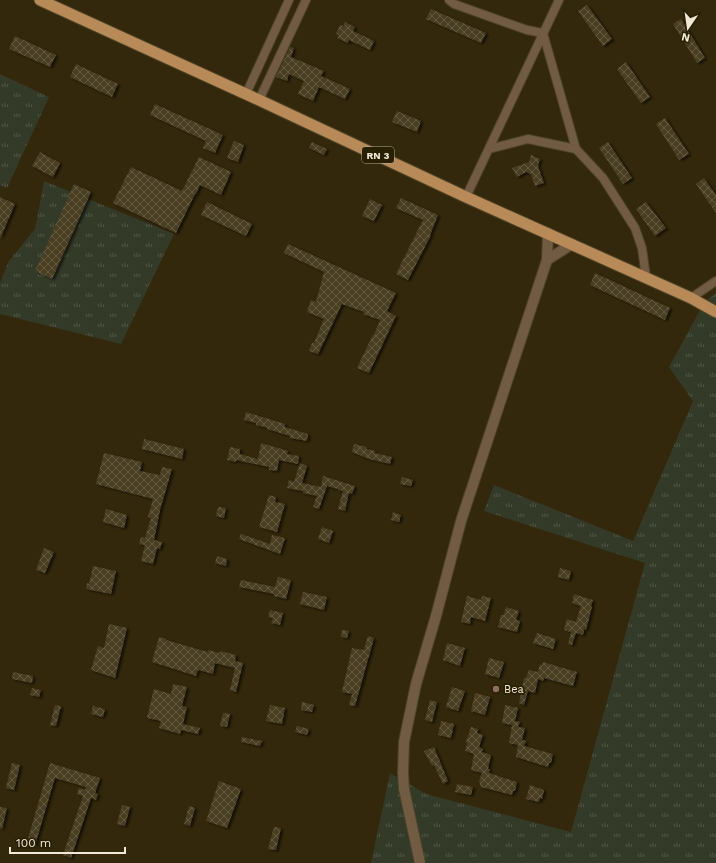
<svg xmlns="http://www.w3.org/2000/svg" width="716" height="863" font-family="'Work Sans',sans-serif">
<defs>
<pattern id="grass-tufts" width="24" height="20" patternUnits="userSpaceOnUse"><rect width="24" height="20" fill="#343a28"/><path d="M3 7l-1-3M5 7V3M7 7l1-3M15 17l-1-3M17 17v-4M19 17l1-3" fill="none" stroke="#525646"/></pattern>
<pattern id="building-cross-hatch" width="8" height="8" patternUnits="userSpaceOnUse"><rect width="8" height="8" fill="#493e24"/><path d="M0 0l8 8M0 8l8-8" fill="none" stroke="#645a43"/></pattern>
<filter id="shadow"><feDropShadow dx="2.5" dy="1.5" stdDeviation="1" flood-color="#0009"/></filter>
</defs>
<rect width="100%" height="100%" fill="#33280b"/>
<g fill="url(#grass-tufts)">
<path d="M0 74 49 97 7 188 0 185Z"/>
<path d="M44 181 174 234 121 344 0 314V283L9 261 35 229Z"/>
<path d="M716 293V863H371L390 773 426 794 571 832 645 563 484 511 494 485 633 541 693 401 669 367 705 301Z"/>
</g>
<g fill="url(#building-cross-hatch)" filter="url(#shadow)">
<path d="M587 5 612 39 603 46 578 11Z"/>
<path d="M431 9 486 33 481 43 426 19Z"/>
<path d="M681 19 705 58 697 63 673 24Z"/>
<path d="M345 22 355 27 353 31 374 41 370 50 349 40 348 43 337 38 339 35 336 34 340 25 344 26Z"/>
<path d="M15 36 56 55 50 67 9 49Z"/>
<path d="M290 47 294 48 291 57 324 71 321 76 350 89 345 99 319 87 313 101 298 94 304 81 289 74 287 81 276 77Z"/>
<path d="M626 62 650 97 641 103 617 69Z"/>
<path d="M76 64 118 84 112 97 70 77Z"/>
<path d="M155 104 223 135 215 153 203 148 206 141 150 115Z"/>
<path d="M397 111 421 121 417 132 392 122Z"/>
<path d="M665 118 689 154 679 160 656 124Z"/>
<path d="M234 141 244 145 238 162 227 158Z"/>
<path d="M312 142 327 149 324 155 309 148Z"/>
<path d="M608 142 632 178 623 184 599 148Z"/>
<path d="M40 152 60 163 53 177 32 166Z"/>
<path d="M531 155 540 159 538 166 544 183 535 186 531 174 526 172 517 177 512 168 529 162Z"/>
<path d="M199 157 231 172 221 195 200 185 196 194H195L176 233 113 203 131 167 182 191Z"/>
<path d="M704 178 716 195V213L696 184Z"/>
<path d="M74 184 91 192 52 279 35 271Z"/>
<path d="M0 197 15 204 0 239Z"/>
<path d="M401 198 438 215 430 235H431L408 280 396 274 423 220 396 208Z"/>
<path d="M370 199 382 205 374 221 362 216Z"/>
<path d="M207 202 252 224 246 236 201 215Z"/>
<path d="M646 202 666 228 655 236 636 209Z"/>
<path d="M288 244 396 293 387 311 396 316 369 373 357 368 369 343 373 335H374L380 320 363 314 364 312 342 304 318 354 309 351 312 343H314L324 319 307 312 311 300 316 302 324 272 284 253Z"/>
<path d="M595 273 670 308 665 320 590 285Z"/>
<path d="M246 412 285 424V427L308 434 307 441 290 438V436L267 429 268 428 256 425V423L244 420Z"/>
<path d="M144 439 184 449 182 459 142 449Z"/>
<path d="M261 443 288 451 287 454 299 456 298 464 279 460 277 471 269 470V467L236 460V462L227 460 230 447 240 449V454L258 459Z"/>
<path d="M354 444 367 447V449L375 451V453L392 457 390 464 369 459 352 452Z"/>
<path d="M104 453 142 462 140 471 160 475 162 467 172 469 160 510 154 540 162 542 160 549 157 548 153 564 141 561 145 545 139 544 141 537 145 538 151 518 148 517 153 499 96 484Z"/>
<path d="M300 463 307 466 302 483 321 487 323 476 355 486 352 494 349 493 345 511 338 509 343 491 338 490V489L327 486 319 509 313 507 317 496 303 493V491L287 488 289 480 294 482Z"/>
<path d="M402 477 413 480 411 486 400 484Z"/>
<path d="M269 495 276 497 275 502 285 504 277 532 259 527Z"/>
<path d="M218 507 226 508 224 518 216 516Z"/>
<path d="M106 509 127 515 124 528 103 522Z"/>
<path d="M393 512 401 515 399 522 391 520Z"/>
<path d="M322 527 333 531 329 543 318 539Z"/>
<path d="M241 534 270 544 272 535 285 538 280 554 239 539Z"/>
<path d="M44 548 54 552 45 573 36 570Z"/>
<path d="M217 556 227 559 226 566 215 563Z"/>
<path d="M93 566 116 571 111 594 86 589 87 583 89 584Z"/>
<path d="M560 568 571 571 569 580 558 577Z"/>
<path d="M278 577 291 580 286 599 274 596V594L239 587 241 580 275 587Z"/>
<path d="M303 592 327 597 324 610 300 604Z"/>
<path d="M574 594 593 600 591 607H592L586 630 584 629 583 635 576 633 572 645 568 644 571 632 564 630 567 619 576 622 581 606 572 603Z"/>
<path d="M467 596 481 600 482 596 491 598 485 621 471 617 470 624 461 622Z"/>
<path d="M506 607 519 611 516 620 520 621 517 632 498 627 501 615H504Z"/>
<path d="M270 610 283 613 280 625 271 623 273 618 268 617Z"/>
<path d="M109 624 127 628 115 678 91 670 98 646 104 648Z"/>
<path d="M342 630 349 631 347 638 341 637Z"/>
<path d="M537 633 556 639 553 649 533 643Z"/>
<path d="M368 636 374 638 355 706 349 705 352 694 342 692 352 648 364 650Z"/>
<path d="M159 637 167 639 166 640 208 652V650L220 653 221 651 236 655 235 661 243 663 236 692 230 690 235 668 215 663 213 674 198 670 196 676 152 662Z"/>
<path d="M447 643 465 648 460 666 443 660Z"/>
<path d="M489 658 504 662 499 678 485 674Z"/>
<path d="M543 662 577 672 573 686 544 678 543 681 538 679 535 693 528 691 524 705 519 703 524 678H526L529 670 538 672 540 664 542 665Z"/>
<path d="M13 672 33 676 32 683 12 679Z"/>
<path d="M173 684 187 687 182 706 187 707 183 724 200 728 198 734 181 730 180 734 159 728 161 721 147 718 154 689 171 694Z"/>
<path d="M452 687 465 691 458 711 446 707Z"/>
<path d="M32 688 41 690 39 697 30 695Z"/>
<path d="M475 693 490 697 485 715 471 711Z"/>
<path d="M430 700 437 702 432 722 425 720Z"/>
<path d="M302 702 314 705 312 712 301 710Z"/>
<path d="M55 705 61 706 56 726 50 725Z"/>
<path d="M270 705 285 708 282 724 266 721Z"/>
<path d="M505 705 518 708 515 721 520 722 518 727 525 728 522 740 526 741 524 746 553 754 551 763H549L548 767 516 757 518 745 509 743 512 725 502 723Z"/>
<path d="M93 706 105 709 103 717 91 714Z"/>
<path d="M223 713 230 714 227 727 220 726Z"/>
<path d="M441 721 454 724 451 738 438 735Z"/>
<path d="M297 726 309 729 307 735 295 732Z"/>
<path d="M471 727 478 729 477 733 483 735 479 747 483 749 482 752 491 755 488 769H490L489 773 517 782 515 791H513L512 795 481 787 479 781 482 773 471 770 474 754 465 751 467 743 466 742Z"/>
<path d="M242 737 262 741 260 746 241 742Z"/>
<path d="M434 747 448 781 443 784 434 765 432 766 424 751Z"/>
<path d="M12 763 20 765 14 790 6 788Z"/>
<path d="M50 763 100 778 95 793 98 794 96 800 91 798 71 858 63 855 83 796 77 794 79 788 85 790 86 787 55 778 35 845 27 842Z"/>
<path d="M219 781 241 789 227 828 206 821Z"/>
<path d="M457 784 473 787 471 795 455 792Z"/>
<path d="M530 785 544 790 542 799 540 798 539 802 526 799Z"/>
<path d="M122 805 130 807 125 826 117 824Z"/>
<path d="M189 806 195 808 190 826 184 824Z"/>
<path d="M0 807 7 808 2 829 0 828Z"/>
<path d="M274 827 281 828 276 850 268 849Z"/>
</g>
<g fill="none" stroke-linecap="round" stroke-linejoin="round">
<g stroke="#4d4328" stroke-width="10">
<g id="minor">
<path d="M449 0 454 4 527 30 543 33 576 149 603 178 635 228 642 248 646 277"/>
<path d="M246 94 289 0"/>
<path d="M259 100 306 0"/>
<path d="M489 149 528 139 576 149"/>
<path d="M466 197 559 0"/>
<path d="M691 298 716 281"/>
</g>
</g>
<g stroke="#4d4328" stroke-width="12">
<g id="tertiary">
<path d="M547 260 572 244"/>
<path d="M420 863 404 789 403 773 404 742 416 684 436 616 461 521 547 260 548 233"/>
</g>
</g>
<g stroke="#4d4328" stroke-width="13">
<path id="primary" d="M40 0 259 100 466 197 691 298 716 312"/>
</g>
<use href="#minor" stroke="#715b43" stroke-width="8"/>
<use href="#tertiary" stroke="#715b43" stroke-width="10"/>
<use href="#primary" stroke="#b88a57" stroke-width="11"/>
</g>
<circle fill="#8d6e63" stroke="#291f02" stroke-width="1.5" cx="496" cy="689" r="4"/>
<g text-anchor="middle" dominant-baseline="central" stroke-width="3.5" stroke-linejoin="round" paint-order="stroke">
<rect fill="#291f02" stroke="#b4ac98" stroke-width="1" x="362" y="147" width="32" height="16" rx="3"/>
<g font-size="10" font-weight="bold" fill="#f0e9d8">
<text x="378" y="155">RN 3</text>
</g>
<g font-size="11" fill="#f0e9d8" stroke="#291f02" text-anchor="start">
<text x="504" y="689">Bea</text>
</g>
</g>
<g transform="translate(688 28) rotate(193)" stroke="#291f02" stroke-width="3" paint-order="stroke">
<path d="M0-3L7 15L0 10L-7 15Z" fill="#f0e9d8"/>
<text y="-6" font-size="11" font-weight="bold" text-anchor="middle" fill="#f0e9d8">N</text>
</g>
<path d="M10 847v6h115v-6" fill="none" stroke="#f0e9d8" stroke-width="2"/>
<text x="16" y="847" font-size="12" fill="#f0e9d8" stroke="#291f02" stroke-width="3" paint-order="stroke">100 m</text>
</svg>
